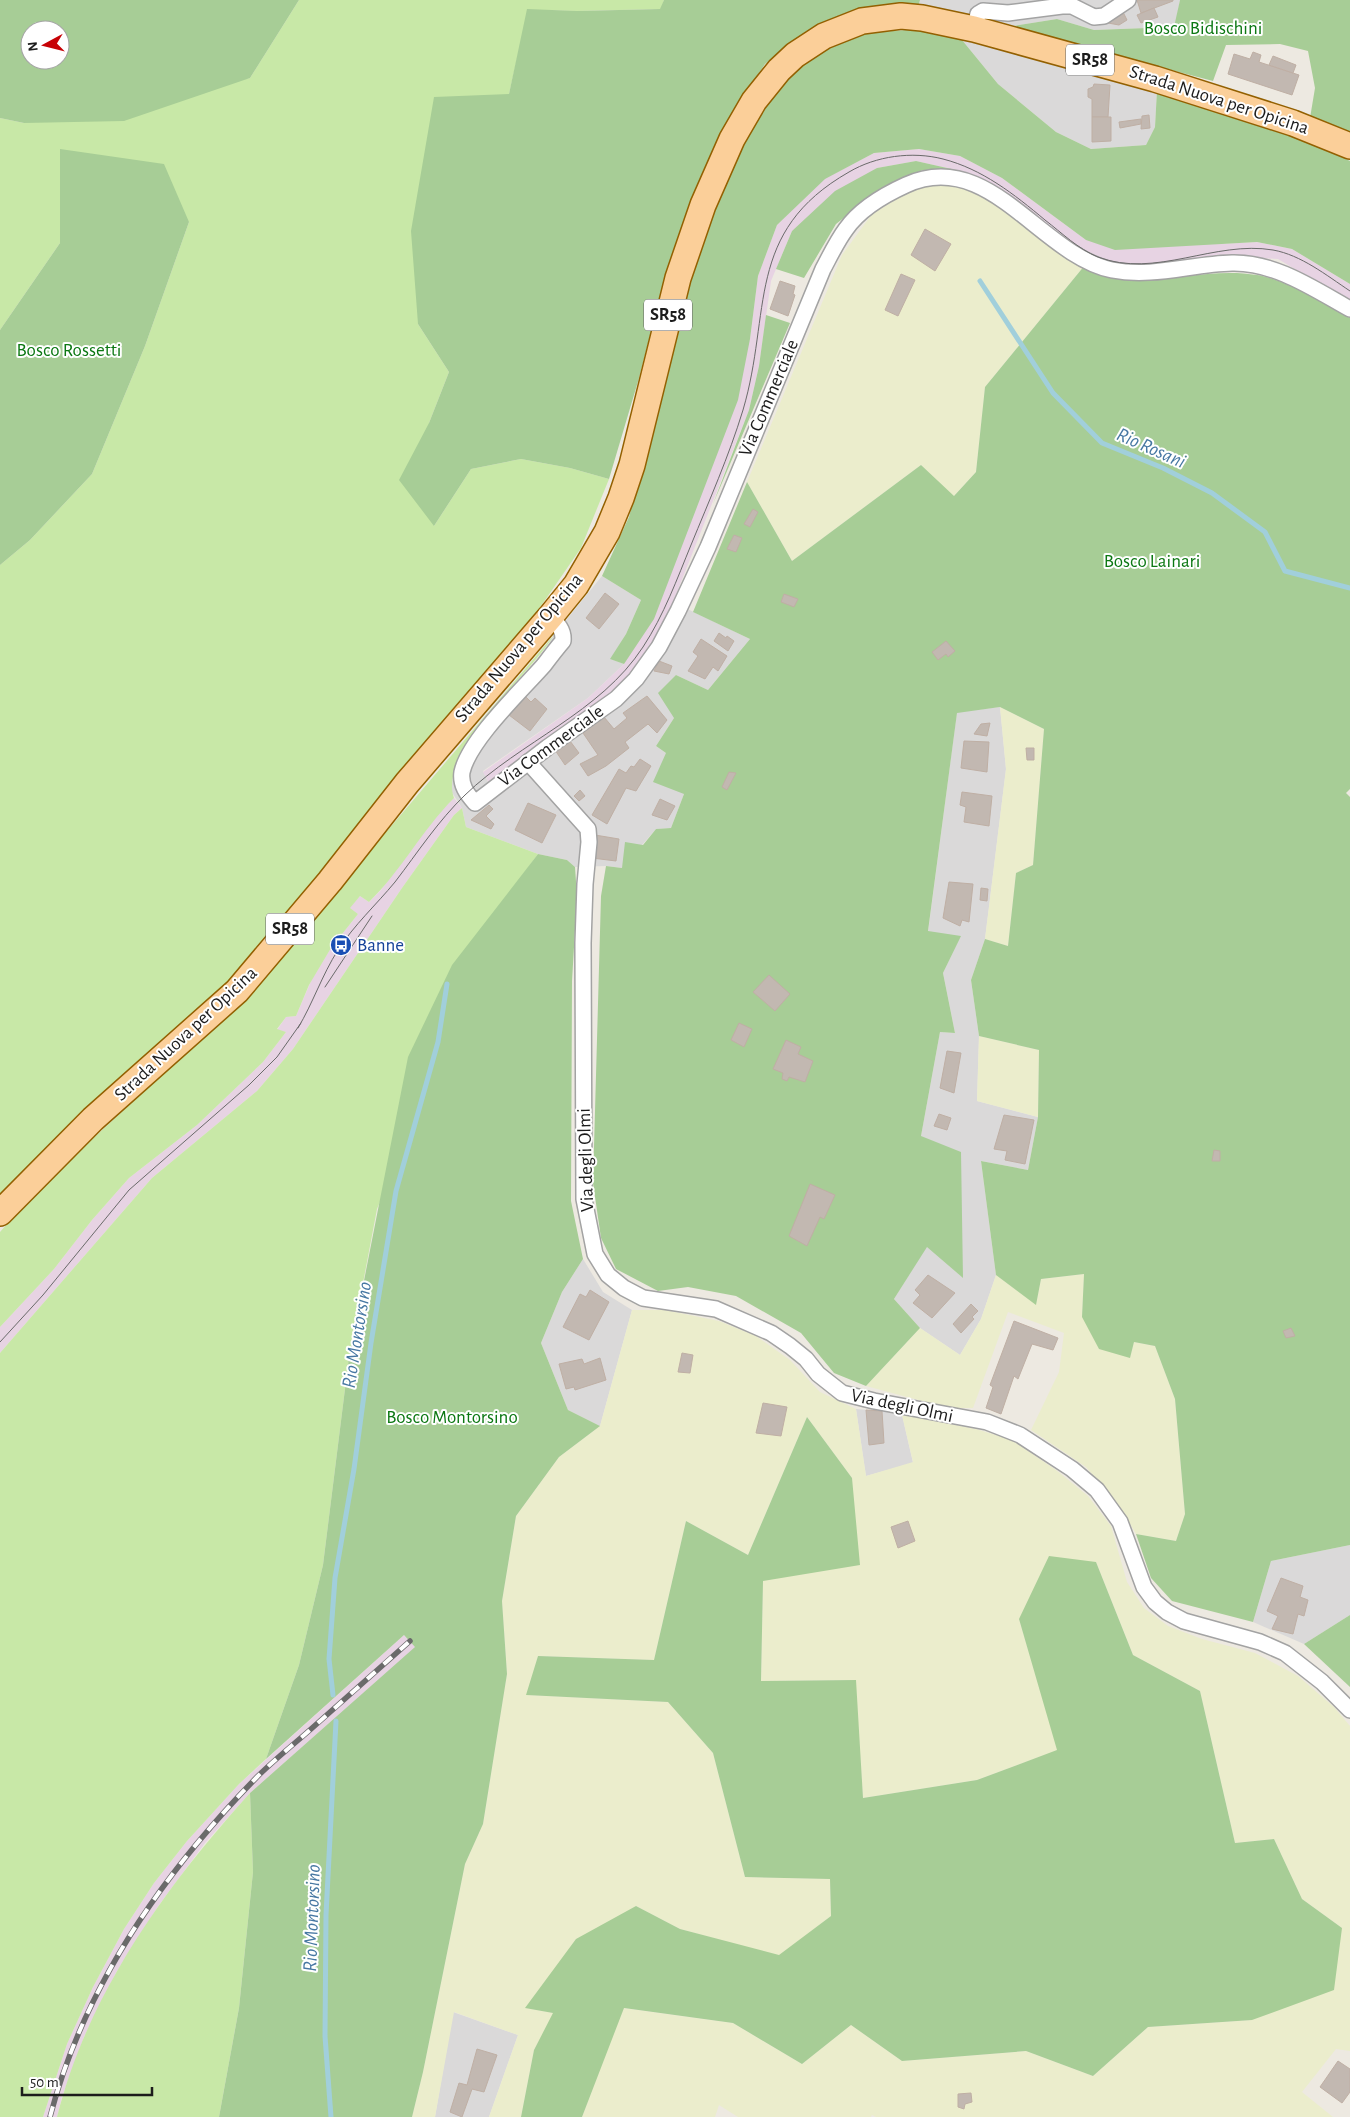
<svg xmlns="http://www.w3.org/2000/svg" width="1350" height="2117" font-family="'Alegreya Sans',sans-serif">
<rect width="100%" height="100%" fill="#ede9e1"/>
<g fill="#dad9d9">
<path d="M920 0H1180L1175 27 1094 30 1057 19 1007 27 918 7Z"/>
<path d="M962 40 1157 90 1155 127 1146 145 1091 149 1056 132 998 84Z"/>
<path d="M602 576 641 600 626 634 611 659 624 664 588 698 483 771 489 784 610 696 666 620 673 602 750 639 708 690 676 675 674 718 656 746 666 753 684 794 671 828 656 829 622 868 606 866 575 867 567 860 538 854 466 827 462 808 451 791V777L464 748 495 707 545 650 554 635Z"/>
<path d="M1000 707 1006 769 985 939 971 980 979 1036 977 1101 1038 1117 1028 1170 981 1161 996 1275 981 1319 960 1355 920 1328 894 1299 927 1246 963 1278 921 1136 940 1032 955 1033 943 973 960 937 928 932 957 712Z"/>
<path d="M583 1259 603 1292 632 1310 600 1426 568 1410 541 1343 562 1292Z"/>
<path d="M856 1409 882 1411 902 1415 913 1463 866 1476Z"/>
<path d="M1350 1545V1615L1304 1644 1253 1622 1271 1561Z"/>
<path d="M453 2012 518 2035 489 2117H435Z"/>
</g>
<g fill="#e7d3e3">
<path d="M919 149 960 156 1002 178 1086 240 1220 244 1257 242 1292 249 1350 284V302L1278 259 1245 257 1147 268 1099 262 1073 247 986 184 956 170 916 161 877 168 792 231 771 281 759 366 749 410 666 620 641 661 610 696 490 785 483 772 588 698 624 664 750 339 758 276 777 225 824 179 874 153Z"/>
<path d="M454 798 462 808 454 815 402 888 293 1049 257 1091 152 1178 0 1353V1327L54 1269 92 1220 129 1178 197 1125 263 1062 286 1032 277 1030 286 1017 296 1016 311 981 331 948 358 914 349 908 360 896 369 902 381 890 419 838 437 814Z"/>
<path d="M404 1635 416 1647 250 1793 205 1843 159 1905 117 1971 84 2037 62 2097 57 2117H43L67 2044 93 1987 124 1929 154 1883 187 1841 239 1784Z"/>
</g>
<g fill="#ebedcc">
<path d="M933 182 976 191 1085 265 985 387 976 472 953 497 921 465 792 561 747 482 842 255 872 214 920 185Z"/>
<path d="M1000 707 1044 729 1033 865 1016 873 1008 946 985 939 1006 769Z"/>
<path d="M979 1036 1039 1050 1038 1117 977 1101Z"/>
<path d="M1084 1274 1082 1317 1130 1357 1134 1342 1155 1346 1175 1399 1185 1514 1176 1541 1136 1534 1121 1509 1086 1467 1031 1430 1059 1372 1064 1333 1008 1312 973 1408H948L866 1386 920 1328 960 1355 981 1319 996 1275 1036 1304 1041 1279Z"/>
<path d="M632 1310H665L719 1321 756 1336 790 1360 820 1392 856 1409 866 1476 913 1462 902 1415 976 1429 1012 1440 1056 1470 1088 1496 1111 1526 1127 1582 1144 1608 1168 1626 1202 1639 1255 1653 1298 1676 1334 1707 1350 1726V2051L1336 2049 1302 2092 1333 2117H876L872 2115 871 2117H738L719 2105 715 2117H582L623 2008 733 2023 802 2064 851 2025 902 2061 1026 2051 1093 2076 1148 2027 1252 2020 1342 1928 1302 1899 1274 1839 1235 1843 1200 1691 1133 1655 1096 1562 1019 1619 1058 1750 977 1780 863 1798 855 1680 761 1681 763 1581 852 1478 807 1417 748 1555 686 1521 654 1660 538 1656 527 1695 668 1702 713 1753 745 1877 830 1879 831 1916 779 1956 680 1929 636 1906 526 2008 554 2013 534 2050 521 2117H489L518 2035 454 2012 435 2117H412L423 2072 465 1864 483 1824 507 1674 502 1601 516 1516 559 1457 600 1426Z"/>
</g>
<g fill="#c8e8a7">
<path d="M299 0H664L661 9 577 11 528 10 509 94 418 324 449 372 429 423 434 526 471 469 521 459 570 468 609 479 581 548 523 632 430 736 354 834 219 994 0 1198V565L30 540 92 474 145 346 189 222 60 150V243L0 330V118L24 123 250 78Z"/>
<path d="M554 635C531 674 437 752 454 798 422 830 401 871 369 902L360 896 350 908 358 914 331 948 309 985 296 1016 286 1017 277 1029 286 1032 263 1062 197 1125 129 1178 92 1220 54 1269 0 1327V1232L38 1189 199 1041 261 979Z"/>
<path d="M462 808 466 827 538 854 505 899 377 1209 349 1357 323 1565 299 1665 266 1759 239 1784 187 1841 154 1883 124 1929 93 1987 67 2044 43 2117H0V1353L152 1178 257 1091 293 1049 402 888 454 815Z"/>
<path d="M250 1793 253 1872 239 2008 219 2117H57C88 1993 166 1886 250 1793Z"/>
</g>
<g fill="#a7cd96" fill-rule="evenodd">
<path d="M0 0H299L250 78 124 121 24 123 0 118ZM30 30H60V60H30Z"/>
<path d="M664 0H920L918 7 875 6 836 17 798 37 765 64 733 112 701 177 664 281 639 378 609 479 570 468 521 459 471 469 434 526 399 480 429 423 449 372 418 324 411 231 434 97 509 94 527 9 577 11 660 9Z"/>
<path d="M1180 0H1350V136L1310 118 1315 88 1308 51 1280 44 1226 45 1213 81 1007 27 1057 19 1094 30 1174 27Z"/>
<path d="M919 29 962 40 998 84 1056 132 1091 149 1146 145 1155 127 1157 90 1291 132 1350 161V284L1292 249 1257 242 1115 250 1086 240 1002 178 960 156 919 149 874 153 825 179 777 225 758 276 750 339 738 400 654 619 624 664 610 659 626 634 641 600 602 576 629 517 702 239 731 164 757 113 794 71 831 44 866 33Z"/>
<path d="M60 149 164 164 189 222 145 346 92 474 30 540 0 565V330L60 243Z"/>
<path d="M916 161 956 170H923L883 187 836 224 804 278 776 269 792 231 835 191 877 168Z"/>
<path d="M1085 265C1099 269 1117 278 1132 279 1174 281 1215 268 1257 275 1285 279 1325 304 1350 318V789L1346 793 1350 797V1545L1271 1561 1253 1622 1172 1601 1151 1578 1136 1534 1176 1541 1185 1514 1175 1399 1155 1346 1134 1342 1130 1358 1099 1349 1082 1317 1084 1274 1041 1279 1036 1305 996 1275 981 1161 1028 1170 1038 1117 1039 1050 979 1036 971 980 985 939 1008 946 1016 873 1033 865 1044 729 1000 707 957 713 928 931 961 936 943 973 955 1033 940 1032 921 1136 961 1152 963 1278 927 1247 894 1299 920 1328 866 1386 834 1373 801 1333 736 1296 688 1287 658 1291 616 1269 601 1238 593 1183 601 896 606 866 622 868 625 842 643 845 656 829 671 828 684 794 653 782 666 753 656 746 674 718 658 693 676 675 708 690 750 639 693 612 747 482 792 561 921 465 954 496 976 472 985 387Z"/>
<path d="M766 315 790 323 713 504 749 410 759 366Z"/>
<path d="M538 854 567 860 575 867 577 896 572 981 571 1201 583 1259 562 1292 541 1343 568 1410 600 1426 559 1457 516 1516 502 1601 507 1674 483 1824 465 1864 423 2072 412 2117H219L239 2008 253 1872 250 1793 415 1647 404 1635 266 1759 299 1665 323 1565 349 1357 408 1057 452 965Z"/>
<path d="M807 1417 852 1478 860 1565 763 1581 761 1681 856 1680 863 1798 977 1780 1057 1750 1019 1619 1049 1556 1096 1562 1133 1655 1200 1691 1235 1843 1274 1839 1302 1899 1342 1928 1334 1990 1252 2020 1148 2027 1093 2076 1026 2051 902 2061 851 2025 802 2064 733 2023 624 2008 582 2117H521L534 2050 553 2013 525 2008 576 1939 636 1906 680 1929 779 1955 831 1916 830 1879 745 1877 713 1753 668 1702 526 1695 538 1656 654 1660 686 1521 748 1555Z"/>
<path d="M1350 1615V1687L1304 1644Z"/>
</g>
<g fill="none" stroke-linecap="round" stroke-linejoin="round">
<g stroke="#a1cfdb" stroke-width="5">
<path d="M980 281 1053 393 1102 443 1163 468 1212 493 1265 532 1285 571 1350 588"/>
<path d="M333 1695 329 1659 335 1578 354 1469 371 1343 396 1191 438 1042 447 984"/>
<path d="M331 2117 325 2036 326 1915 336 1721"/>
</g>
</g>
<g fill="#c2b8b1" stroke="#bfafa4">
<path d="M1137 0H1173V1L1141 13Z"/>
<path d="M1121 8 1127 20 1119 25 1108 23 1109 16Z"/>
<path d="M1154 8 1158 17 1141 23 1137 15Z"/>
<path d="M1253 52 1261 55 1259 62 1299 75 1292 95 1228 74 1234 54 1250 59Z"/>
<path d="M1273 56 1296 65 1293 73 1269 65Z"/>
<path d="M1094 84 1110 85 1108 117H1092V99L1088 97V89L1093 87Z"/>
<path d="M1149 115 1150 128 1141 129 1142 116Z"/>
<path d="M1092 117H1111V141L1092 142Z"/>
<path d="M1141 119V124L1120 128 1119 122Z"/>
<path d="M925 229 951 244 935 271 911 255Z"/>
<path d="M901 274 915 280 898 316 885 310Z"/>
<path d="M780 281 795 286 793 294 795 295 788 316 770 309Z"/>
<path d="M753 509 758 512 750 527 744 524Z"/>
<path d="M734 535 742 538 736 552 727 549Z"/>
<path d="M605 593 619 604 599 629 586 618Z"/>
<path d="M784 594 798 599 794 607 781 602Z"/>
<path d="M719 633 726 638 727 636 734 641 728 651 714 641Z"/>
<path d="M701 639 727 656 718 671 713 667 705 679 688 671 698 656 693 652Z"/>
<path d="M946 641 955 651 948 657 946 654 938 660 932 652Z"/>
<path d="M659 661 672 666 669 674 654 671Z"/>
<path d="M525 696 531 702 535 698 547 709 530 731 509 715Z"/>
<path d="M647 696 667 720 657 733 648 724 625 742 629 748 606 766 588 776 580 764 598 755 583 733 604 717 614 729 627 718 623 713Z"/>
<path d="M990 723 987 736 974 734 981 724Z"/>
<path d="M570 741 579 753 565 765 555 750Z"/>
<path d="M964 741 989 742 987 772 961 768Z"/>
<path d="M1026 748H1034V760H1027Z"/>
<path d="M640 759 651 766 636 791 626 788 607 824 592 815 619 769 626 773 631 766 634 767Z"/>
<path d="M729 772 736 773 727 790 722 787Z"/>
<path d="M580 790 585 796 579 801 574 796Z"/>
<path d="M962 792 992 796 989 826 964 822 966 807 960 805Z"/>
<path d="M660 799 675 806 667 820 652 815Z"/>
<path d="M528 803 556 815 542 843 515 830Z"/>
<path d="M489 805 493 809 486 816 494 824 491 829 471 820Z"/>
<path d="M595 835 619 839 616 861 592 858Z"/>
<path d="M949 882 973 884 969 922 962 920 960 926 943 918Z"/>
<path d="M981 888 988 889 987 901 980 900Z"/>
<path d="M769 975 790 994 775 1011 753 992Z"/>
<path d="M739 1023 752 1029 744 1047 731 1040Z"/>
<path d="M786 1040 801 1047 798 1054 813 1061 805 1082 789 1077 787 1081 782 1079 783 1073 773 1069Z"/>
<path d="M947 1051 961 1053 954 1093 940 1088Z"/>
<path d="M939 1114 951 1118 947 1130 934 1126Z"/>
<path d="M1004 1115 1034 1120 1025 1164 1005 1160 1007 1151 994 1149Z"/>
<path d="M1214 1150 1220 1151V1161H1212Z"/>
<path d="M810 1184 835 1195 824 1219 820 1217 807 1246 789 1236Z"/>
<path d="M928 1275 955 1293 932 1318 913 1303 920 1295 915 1290Z"/>
<path d="M590 1290 609 1302 589 1340 563 1327 580 1294 586 1297Z"/>
<path d="M971 1304 978 1311 972 1317 974 1319 961 1333 953 1324Z"/>
<path d="M1014 1321 1058 1338 1053 1350 1032 1344 1018 1379 1014 1376 1001 1414 986 1408 993 1387 990 1385Z"/>
<path d="M1291 1328 1295 1336 1286 1338 1283 1331Z"/>
<path d="M682 1353 693 1355 690 1373 678 1372Z"/>
<path d="M600 1358 606 1380 575 1390 574 1387 566 1389 559 1364 582 1359 584 1364Z"/>
<path d="M763 1403 787 1407 781 1436 756 1433Z"/>
<path d="M866 1410 882 1411 884 1443 869 1445Z"/>
<path d="M908 1521 915 1541 898 1548 891 1527Z"/>
<path d="M1281 1578 1303 1586 1300 1597 1308 1600 1304 1616 1298 1614 1293 1634 1272 1629 1278 1616 1267 1611Z"/>
<path d="M477 2049 497 2055 484 2092 472 2089 462 2117 450 2112 459 2083 467 2085Z"/>
<path d="M1338 2061 1350 2069V2092L1342 2103 1320 2087Z"/>
<path d="M971 2093 972 2102 965 2104 964 2109 958 2107V2094Z"/>
</g>
<g fill="none" stroke-linecap="round" stroke-linejoin="round">
<g stroke="#a3a3a3" stroke-width="18">
<g id="street">
<path d="M974 29 978 14 983 11 1008 13 1062 6H1072L1094 17 1104 16 1128 0"/>
<path d="M550 617C558 624 564 630 563 641 556 649 550 657 544 665 522 690 469 740 462 772 460 785 467 794 475 803L548 747 616 699 636 679 659 647 678 611 708 547 823 269C830 256 837 241 846 229 860 209 884 195 906 185 989 147 1040 255 1112 270 1153 278 1191 264 1232 263 1275 262 1314 289 1350 309"/>
<path d="M528 762 588 829 589 842 585 884 583 943 584 1199 595 1254 608 1275 624 1288 643 1298 716 1309 771 1333 790 1346 806 1359 818 1374 842 1393 874 1401 987 1422 1020 1435 1072 1469 1097 1490 1120 1522 1144 1587 1155 1602 1167 1612 1184 1621 1260 1642 1285 1653 1322 1682 1350 1710"/>
</g>
</g>
<g stroke="#936001" stroke-width="28">
<path id="primary" d="M0 1213 93 1119 237 991 330 881 407 783 550 617 576 585 607 532 621 498 632 465 678 278 703 205 732 139 754 101 779 70 795 55 824 36 862 21 901 16 922 18 974 29 1155 79 1293 123 1350 146"/>
</g>
<use href="#street" stroke="#fff" stroke-width="15"/>
<use href="#primary" stroke="#fbcf99" stroke-width="25"/>
<g stroke="#6a6a6a" stroke-width="1">
<path d="M325 987 372 916"/>
<path d="M298 1028C313 1003 322 975 338 950 354 925 376 905 395 882 418 852 438 821 465 795 521 741 600 713 643 647 664 615 677 579 691 545 709 501 729 456 743 410 772 312 744 232 849 172 876 156 912 151 943 159 982 169 1014 194 1045 220 1062 233 1078 249 1098 257 1155 279 1215 240 1273 250 1301 255 1326 275 1350 291"/>
<path d="M0 1342 43 1295 129 1190 249 1085 277 1057 301 1023"/>
</g>
<g stroke="#6a6a6a" stroke-width="5.5">
<path id="rail" d="M50 2117C84 1986 163 1873 257 1777 274 1760 293 1745 311 1729 344 1700 377 1670 410 1641"/>
</g>
<use href="#rail" stroke="#fff" stroke-width="4" stroke-dasharray="11" stroke-linecap="butt"/>
</g>
<defs>
<g id="bus-disc" transform="scale(1.125)"><circle r="9.5" fill="#1a4fb4" stroke="#fff"/><path d="M-5-6H5V4H4V6H2V4H-2V6H-4V4H-5ZM-3.5-4V0h7V-4ZM-3.5 1.2v1.5H-2V1.2ZM2 1.2v1.5H3.5V1.2Z" fill="#fff"/></g>
</defs>
<g fill-rule="evenodd">
<use href="#bus-disc" x="341" y="945"/>
</g>
<g text-anchor="middle" dominant-baseline="central" stroke-width="4" stroke-linejoin="round" paint-order="stroke">
<g fill="#fff" stroke="#606060" stroke-width="1">
<rect x="1066" y="44.5" width="48" height="31" rx="4"/>
<rect x="644" y="299.5" width="48" height="31" rx="4"/>
<rect x="266" y="913.5" width="48" height="31" rx="4"/>
</g>
<g font-size="18" font-weight="bold" fill="#1c1c1c">
<text x="1090" y="60">SR58</text>
<text x="668" y="315">SR58</text>
<text x="290" y="929">SR58</text>
</g>
<g font-size="19" fill="#0c7813" stroke="#fff">
<text x="1203" y="28">Bosco Bidischini</text>
<text x="69" y="350">Bosco Rossetti</text>
<text x="1152" y="561">Bosco Lainari</text>
<text x="452" y="1417">Bosco Montorsino</text>
</g>
<g font-size="19" fill="#1c1c1c" stroke="#fff">
<text transform="translate(1219 100) rotate(18)">Strada Nuova per Opicina</text>
<text transform="translate(769 398) rotate(-67)">Via Commerciale</text>
<text transform="translate(519 648) rotate(-50)">Strada Nuova per Opicina</text>
<text transform="translate(551 746) rotate(-36)">Via Commerciale</text>
<text transform="translate(186 1034) rotate(-43)">Strada Nuova per Opicina</text>
<text transform="translate(586 1160) rotate(-92)">Via degli Olmi</text>
<text transform="translate(902 1406) rotate(12)">Via degli Olmi</text>
</g>
<g font-size="19" fill="#164399" stroke="#fff" text-anchor="start">
<text x="357" y="945">Banne</text>
</g>
<g font-size="20" font-style="italic" fill="#4677a2" stroke="#fff">
<text transform="translate(1151 448) rotate(24)">Rio Rosani</text>
<text transform="translate(357 1335) rotate(-81)">Rio Montorsino</text>
<text transform="translate(312 1918) rotate(-88)">Rio Montorsino</text>
</g>
</g>
<g transform="translate(45 45) rotate(263)"><circle r="24" fill="#ffffff" stroke="#a4a4a4"/>
<path d="M0-4L9 19L0 12L-9 19Z" fill="#c70105"/>
<text y="-8" font-size="14" font-weight="bold" text-anchor="middle" fill="#1c1c1c">N</text>
</g>
<path d="M22 2087v8h130v-8" fill="none" stroke="#1c1c1c" stroke-width="2.5"/>
<text x="30" y="2087" font-size="15" fill="#1c1c1c" stroke="#ffffff" stroke-width="4" paint-order="stroke">50 m</text>
</svg>
